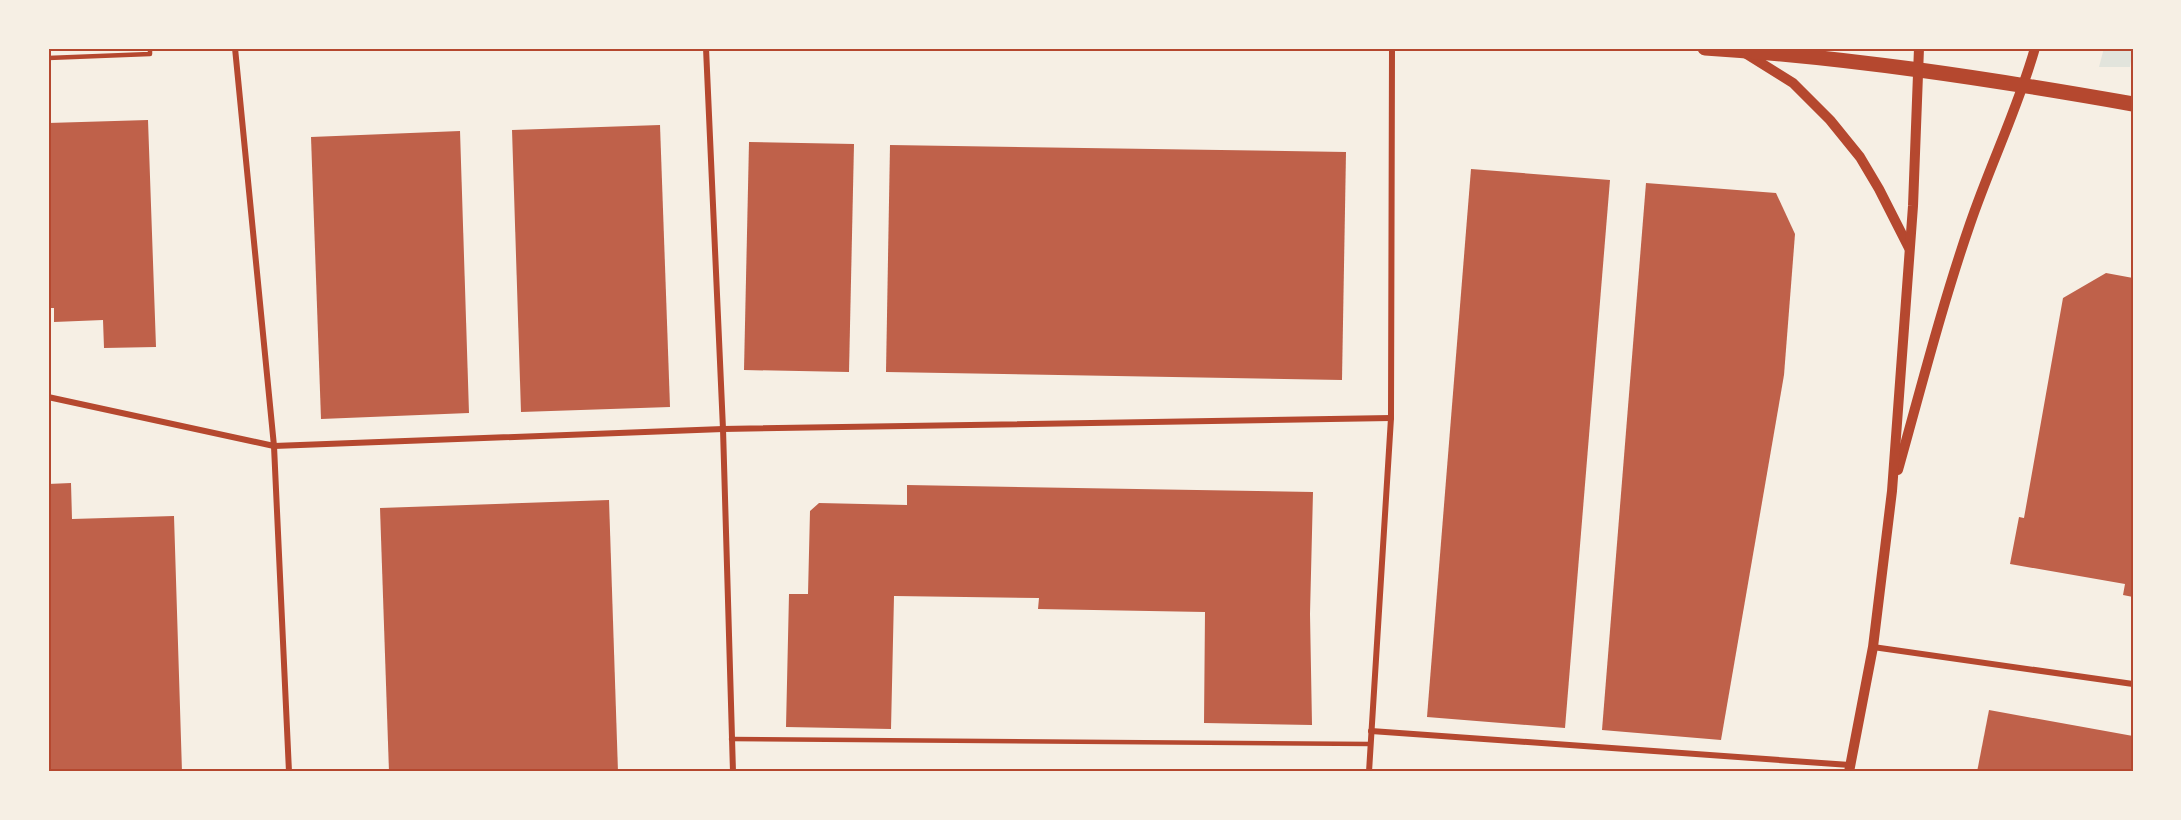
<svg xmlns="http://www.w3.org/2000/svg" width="2181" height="820" font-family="Ubuntu,sans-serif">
<rect width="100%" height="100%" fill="#f6efe4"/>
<path fill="#e2e4dc" d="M2104 48H2133L2130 67H2099Z"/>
<g fill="#bf614a">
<path d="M148 120 156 347 104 348 103 320 54 322V308H48V123Z"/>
<path d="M660 125 670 407 521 412 512 130Z"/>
<path d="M460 131 469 413 321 419 311 137Z"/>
<path d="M749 142 854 144 849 372 744 370Z"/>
<path d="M890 145 1346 152 1342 380 886 372Z"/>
<path d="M1471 169 1610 180 1565 728 1427 717Z"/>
<path d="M1646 183 1776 193 1795 234 1784 375 1721 740 1602 730Z"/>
<path d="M2106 273 2133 278V597L2123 595 2125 584 2010 564 2019 517 2024 518 2063 298Z"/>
<path d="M71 483 72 519 174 516 182 772H48V484Z"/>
<path d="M907 485 1313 492 1310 614 1312 725 1204 723 1205 612 1038 609 1039 598 894 596 891 729 786 727 789 594H808L810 511 819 503 907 505Z"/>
<path d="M609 500 618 772H389L380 508Z"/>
<path d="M1989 710 2133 736V772H1977Z"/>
</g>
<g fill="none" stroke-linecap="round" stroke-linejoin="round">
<g stroke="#b5482f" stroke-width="4.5">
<path d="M48 58 150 54V48"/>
<path d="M731 739 1370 744"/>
</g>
<g stroke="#b5482f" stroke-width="6">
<path d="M235 48 274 446 289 772"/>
<path d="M706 48 723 429 733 772"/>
<path d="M48 397 274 446 723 429 1391 418"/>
<path d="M1873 647 2133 684"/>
<path d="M1371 731 1850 765"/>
<path d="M1369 772 1391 418 1392 48"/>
</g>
<g stroke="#b5482f" stroke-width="10">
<path d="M1745 53 1793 83 1830 120 1860 157 1879 189 1909 248"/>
<path d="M1898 470C1921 388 1942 305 1970 224 1990 165 2018 108 2035 48"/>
<path d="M1849 772 1873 647 1892 491 1913 206 1919 48"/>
</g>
<path stroke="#b5482f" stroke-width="15" d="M1705 48C1848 57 1991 79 2133 104"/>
</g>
<rect width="2181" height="820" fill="none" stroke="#f6efe4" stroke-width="99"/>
<rect x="50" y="50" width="2082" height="720" fill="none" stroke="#b5482f" stroke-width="2"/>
</svg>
